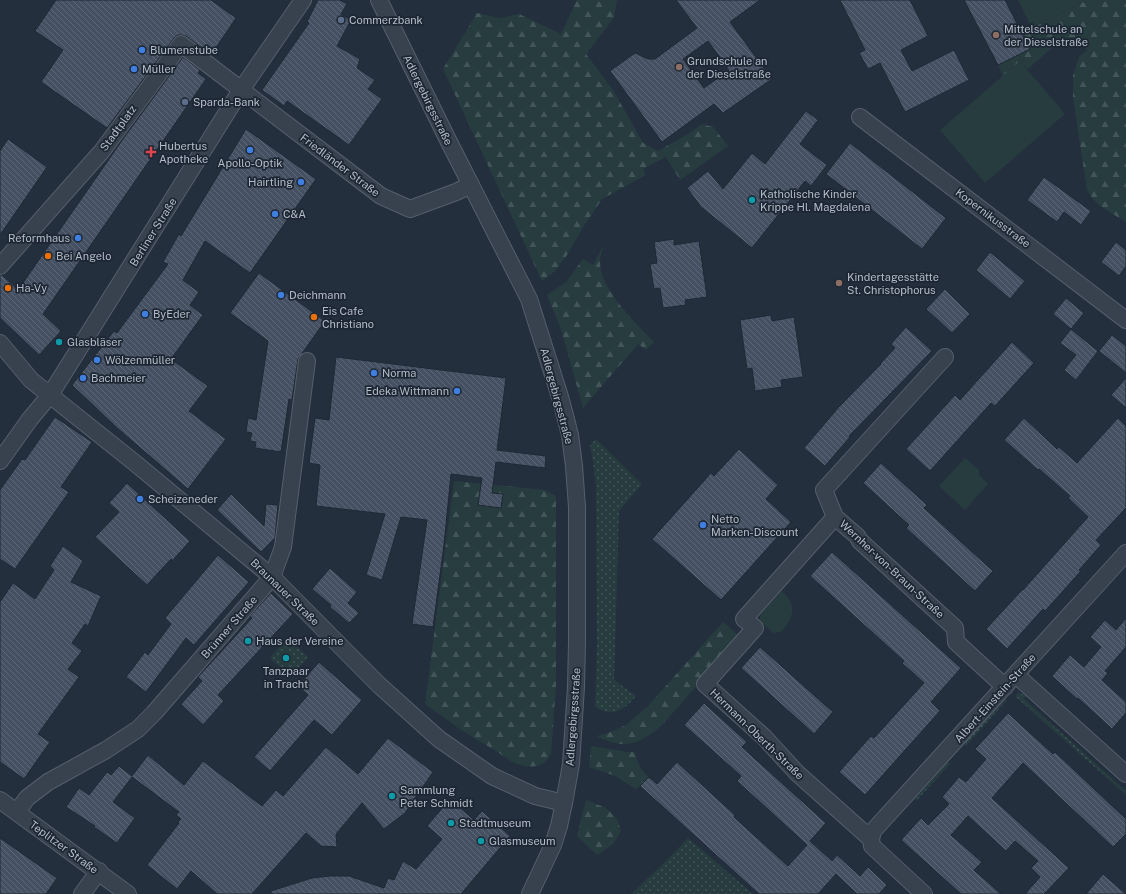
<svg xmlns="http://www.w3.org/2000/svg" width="1126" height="894" font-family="'Public Sans',sans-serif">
<defs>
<pattern id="grass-dots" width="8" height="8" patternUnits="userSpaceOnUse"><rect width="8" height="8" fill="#263c3f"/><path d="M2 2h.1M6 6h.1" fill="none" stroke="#435659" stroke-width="1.8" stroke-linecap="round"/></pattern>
<pattern id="forest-firs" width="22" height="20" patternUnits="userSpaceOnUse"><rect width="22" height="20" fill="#263c3f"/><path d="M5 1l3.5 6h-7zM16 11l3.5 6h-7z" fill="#435659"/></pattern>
<pattern id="building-back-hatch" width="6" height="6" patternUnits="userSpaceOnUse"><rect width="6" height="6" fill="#455162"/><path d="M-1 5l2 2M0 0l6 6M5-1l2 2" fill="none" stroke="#5d6877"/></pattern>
</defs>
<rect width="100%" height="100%" fill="#242f3e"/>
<g fill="url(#grass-dots)">
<path d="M596 439 642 484 619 511 614 680 636 696C623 711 613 717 595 707L597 646 596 486 593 461 590 445Z"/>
<path d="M287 638 308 657 291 677 270 658Z"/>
<path d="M1018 693 1027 695 1024 699 1126 791V795L1015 696Z"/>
<path d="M1005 698 1007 700 966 746 964 744Z"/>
<path d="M948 762 950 764 917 800 915 799Z"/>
<path d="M688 838 753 894H631L669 858Z"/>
</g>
<g fill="url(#forest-firs)">
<path d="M577 0H617L614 18 586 54 613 90 643 143 658 151 688 134 702 124 713 127 728 146 680 180 666 157 643 169 646 175 602 199 584 226 567 255 555 271 542 281 443 69 477 13 500 18 519 14 561 34Z"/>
<path d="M1087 0H1126V222C1111 212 1096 207 1087 190L1073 98V75L1079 57 1087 50 1079 40 1071 47 1056 44 1028 69 1020 61 1003 76 998 65 1030 49 1022 33Z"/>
<path d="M603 246C602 251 600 257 600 262 600 290 636 323 654 342L646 350 638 344 583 408 561 329 547 295 566 282 583 259 593 265Z"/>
<path d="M454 481 545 490 556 496V685L551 754C545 767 533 768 520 765 512 763 504 756 496 751 471 737 448 721 425 704Z"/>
<path d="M723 622 740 637 662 725C640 744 625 751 597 736L608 733 626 725 648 706Z"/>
<path d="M591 746 628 752H635C637 763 640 769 649 777L636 789 615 776 589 767Z"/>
<path d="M586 800 606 808 617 819 621 831 613 844 597 855 577 836Z"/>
</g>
<g fill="#263c3f">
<path d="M1018 0H1087L1032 28Z"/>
<path d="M1020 61 1065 114 985 183 940 130Z"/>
<path d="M965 458 979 470V475L988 484 965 510 939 486Z"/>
<path d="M781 591C798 604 794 618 781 632L773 633 759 620 761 614Z"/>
</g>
<g fill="url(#building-back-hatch)" stroke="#1f2835" fill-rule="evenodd">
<path d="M56 0H211L236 18 211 55 186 36 182 35H178L174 38 107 128 41 82 63 50 35 31Z"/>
<path d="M318 0H340L347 4 341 14 351 20 337 46 360 59 357 68 375 80 368 89 382 99 349 145 287 101 284 106 262 90 309 23 307 22Z"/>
<path d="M676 0H760L730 22 772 79 723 113 714 104 662 142 610 71 635 53 648 59H655L697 28ZM708 41 729 70 704 88 683 59Z"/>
<path d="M840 0H910L928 36 901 50 912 71 954 50 969 80 905 112 880 63 868 69 859 53 865 50Z"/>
<path d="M964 0H1005L1030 49 998 65Z"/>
<path d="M183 57 200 70 198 73 206 79 43 314 61 331 39 355 0 318V275H2L18 290 123 139Z"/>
<path d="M806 111 818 120 800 144 827 165 811 186 805 181 752 248 701 207 687 188 708 171 723 189 752 153 765 164Z"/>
<path d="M246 129 316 179 250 273 205 241 183 280 199 292 190 305 203 315 171 359 208 386 189 411 226 439 188 489 116 427 72 385 114 331 117 333 168 264 163 262 179 234 181 236Z"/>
<path d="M8 139 47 167 0 235V151Z"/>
<path d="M850 143 946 218 922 249 826 174Z"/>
<path d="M1044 177 1091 211 1081 225 1064 212 1057 222 1027 200Z"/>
<path d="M674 239V245L699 241 707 297 685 300 686 305 663 308 660 288 654 289 650 264 657 263 654 242Z"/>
<path d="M1116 242 1126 250V266L1119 276 1101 262Z"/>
<path d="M990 252 1025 281 1010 299 976 270Z"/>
<path d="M259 273 325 321 298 359 292 400 289 399 281 452 255 448 256 442 250 441 252 433 246 432 248 418 256 420 268 341 230 313Z"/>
<path d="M945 289 970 314 952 333 926 309Z"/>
<path d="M1066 298 1084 313 1071 329 1053 314Z"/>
<path d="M771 315 772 321 794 317 803 377 781 380 782 387 755 391 752 368 747 369 740 320Z"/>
<path d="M906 327 932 351 849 436 850 437 825 466 804 448 838 408 881 364H880L895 348 891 344Z"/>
<path d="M1071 329 1098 351 1076 380 1064 370 1076 355 1060 343Z"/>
<path d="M1112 335 1126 346V373L1099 351Z"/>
<path d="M1012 342 1034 363 995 406 991 403 930 471 906 449 955 395 960 400Z"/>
<path d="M336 357 506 378 497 450 546 456 545 468 496 462 492 493 503 494 501 508 478 505 482 478 451 474 444 545 433 627 412 624 427 520 401 517 382 580 366 575 385 514 316 506 320 465 309 463 315 418 329 420Z"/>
<path d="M1126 378V408L1111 395Z"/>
<path d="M55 417 92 442 61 487 69 492 15 569 0 559V490L22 459 25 460Z"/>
<path d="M1024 418 1057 449 1059 447 1077 463 1118 418 1126 426V508L1096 540 1101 545 1079 570 1081 571 1045 611 1043 609 1007 649 986 629 1022 590H1023L1088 517 1068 498 1070 496 1039 469 1038 470 1004 440Z"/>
<path d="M739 449 778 485 766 499 791 522 721 600 652 539 711 473 714 476Z"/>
<path d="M881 463 927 505 924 508 993 571 975 591 906 528 909 525 863 483Z"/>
<path d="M127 483 190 541 172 561 171 559 147 585 95 537 119 512 109 503Z"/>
<path d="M231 494 264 526 266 504 278 505 275 538 261 552 217 510Z"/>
<path d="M63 546 83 561 71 582 101 596 88 626 85 624 72 643 82 651 68 669 79 677 38 734 50 742 24 779 0 762V602L13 583 35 599 54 570 50 566Z"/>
<path d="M832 552 961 668 931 702 940 711 865 795 839 772 871 736 874 738 924 683 902 663 904 661 810 576Z"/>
<path d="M218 555 249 582 194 645 186 638 146 692 126 677 145 652 148 655 171 624 165 618Z"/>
<path d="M330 568 357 592 348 603 359 613 349 623 330 607 331 605 312 589Z"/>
<path d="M271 593 293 614 218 695 224 701 203 725 181 704 202 681 198 677 252 618 250 616Z"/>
<path d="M1126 618V647L1105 671 1108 673 1102 680 1126 702V713L1112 729 1078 698 1077 699 1052 676 1070 655 1084 667 1101 647 1090 637 1105 620 1116 630Z"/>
<path d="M760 647 833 712 814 734 741 668Z"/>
<path d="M319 662 362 700 332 735 314 720 270 771 254 757 308 695 298 686Z"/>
<path d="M704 703 747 742 742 747 826 823 810 841 832 861 837 855 860 876 868 867 887 885 879 894H857L836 874 818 894H759L640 786 649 777 657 784 677 762 735 815 734 817 788 866 807 845 737 781 741 776 684 725Z"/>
<path d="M1008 713 1053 754 1055 752 1126 819V834L1113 847 1023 763 992 798 1069 868 1044 894H1025L1040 877 1031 868 1038 861 1015 841 1006 851 968 816 951 835 982 862 974 870 1001 894H961L901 840 921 818 928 825 949 804 942 797 959 777 966 782 986 759 975 749Z"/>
<path d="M388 738 433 772 405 813 384 829 362 803 336 834 337 847 321 846 306 833 252 894H217L191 871 177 889 147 865 179 823 178 822 181 819 176 815 179 812 132 777 113 802 135 818 117 843 94 827 95 826 66 807 79 788 89 795 107 772 111 775 119 766 132 776 148 755 184 785 203 761 262 806 276 790 283 796 326 747 358 774Z"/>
<path d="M450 799 474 820 482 811 510 836 461 894H271V891L312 878 330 876H349L384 888 388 878 394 880 403 861 416 869 442 839 427 826Z"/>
<path d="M0 838 57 878 46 894H0Z"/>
<path d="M1103 874 1126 894H1086Z"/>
</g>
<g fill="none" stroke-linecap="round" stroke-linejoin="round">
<g stroke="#565f6c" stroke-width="18">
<g id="minor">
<path d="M379 0 449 142 529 299 561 400 570 435 574 466 577 507V642L576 687 571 764 564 803 559 826 553 845 530 894"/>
<path d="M860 117 1126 320"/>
<path d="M0 266 102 151 181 44 381 196 410 209 456 192 471 185"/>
<path d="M0 343 31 380 135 463 272 577 379 685 439 739 492 776 535 796 564 803"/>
<path d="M945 357 824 490 835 517 857 536 860 541 955 628 956 642 1005 687"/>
<path d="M0 461 30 419 50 395 241 90 303 0"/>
<path d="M835 517 744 619 755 628 705 684 764 737 797 773 871 839"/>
<path d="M1016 675 1126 774"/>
<path d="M0 800 128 894"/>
<path d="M17 812 27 798 48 782 106 750 138 729 154 713 272 577 283 547 307 361"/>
<path d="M82 894 99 871"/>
<path d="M924 894 872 846 871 839 873 831 1126 553"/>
</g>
</g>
<use href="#minor" stroke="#38414e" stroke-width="16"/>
</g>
<g fill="#5c6f8a" stroke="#1d2633" stroke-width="1.5">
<circle cx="341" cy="20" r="4"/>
<circle cx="185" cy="102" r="4"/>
</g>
<g fill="#8d6e63" stroke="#1d2633" stroke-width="1.5">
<circle cx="996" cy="35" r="4"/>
<circle cx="679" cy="67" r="4"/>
<circle cx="839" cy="283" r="4"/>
</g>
<g fill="#3f7fe0" stroke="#1d2633" stroke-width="1.5">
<circle cx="142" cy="50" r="4"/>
<circle cx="134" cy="69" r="4"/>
<circle cx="250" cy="150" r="4"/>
<circle cx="301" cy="182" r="4"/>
<circle cx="275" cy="214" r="4"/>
<circle cx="78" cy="238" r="4"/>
<circle cx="281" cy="295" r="4"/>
<circle cx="145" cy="314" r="4"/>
<circle cx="97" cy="360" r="4"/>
<circle cx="374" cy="373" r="4"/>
<circle cx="83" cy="378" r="4"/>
<circle cx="457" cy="391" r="4"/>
<circle cx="140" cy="499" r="4"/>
<circle cx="703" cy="525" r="4"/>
</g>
<path fill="#e0444e" stroke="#1d2633" stroke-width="1.5" d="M149 146h4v4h4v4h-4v4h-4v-4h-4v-4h4z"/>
<g fill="#0f9aa8" stroke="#1d2633" stroke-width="1.5">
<circle cx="752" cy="200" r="4"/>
<circle cx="59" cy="342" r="4"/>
<circle cx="248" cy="641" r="4"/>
<circle cx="286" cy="658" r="4"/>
<circle cx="392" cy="796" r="4"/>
<circle cx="451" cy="823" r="4"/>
<circle cx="481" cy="841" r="4"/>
</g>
<g fill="#e8710a" stroke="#1d2633" stroke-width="1.5">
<circle cx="48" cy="256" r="4"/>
<circle cx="8" cy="288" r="4"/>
<circle cx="314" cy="317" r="4"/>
</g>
<g text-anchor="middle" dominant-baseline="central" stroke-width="3.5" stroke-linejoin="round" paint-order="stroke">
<g font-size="11" fill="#b4bcc9" stroke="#1d2633" text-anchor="start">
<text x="349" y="20">Commerzbank</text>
<text x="1004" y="29">Mittelschule an<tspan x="1004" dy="13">der Dieselstraße</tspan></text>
<text x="150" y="50">Blumenstube</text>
<text x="687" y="61">Grundschule an<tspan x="687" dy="13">der Dieselstraße</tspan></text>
<text x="142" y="69">Müller</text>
<text x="193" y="102">Sparda-Bank</text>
<text x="159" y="146">Hubertus<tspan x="159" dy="13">Apotheke</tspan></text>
<text x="250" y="163" text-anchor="middle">Apollo-Optik</text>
<text x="293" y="182" text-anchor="end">Hairtling</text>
<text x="760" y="194">Katholische Kinder<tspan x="760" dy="13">Krippe Hl. Magdalena</tspan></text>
<text x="283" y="214">C&amp;A</text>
<text x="70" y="238" text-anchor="end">Reformhaus</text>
<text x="56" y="256">Bei Angelo</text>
<text x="847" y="277">Kindertagesstätte<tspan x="847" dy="13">St. Christophorus</tspan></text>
<text x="16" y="288">Ha-Vy</text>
<text x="289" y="295">Deichmann</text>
<text x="322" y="311">Eis Cafe<tspan x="322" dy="13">Christiano</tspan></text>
<text x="153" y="314">ByEder</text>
<text x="67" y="342">Glasbläser</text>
<text x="105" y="360">Wölzenmüller</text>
<text x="382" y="373">Norma</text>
<text x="91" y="378">Bachmeier</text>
<text x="449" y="391" text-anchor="end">Edeka Wittmann</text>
<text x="148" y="499">Scheizeneder</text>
<text x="711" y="519">Netto<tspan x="711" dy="13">Marken-Discount</tspan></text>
<text x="256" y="641">Haus der Vereine</text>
<text x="286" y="671" text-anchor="middle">Tanzpaar<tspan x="286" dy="13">in Tracht</tspan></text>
<text x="400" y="790">Sammlung<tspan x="400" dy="13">Peter Schmidt</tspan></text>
<text x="459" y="823">Stadtmuseum</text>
<text x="489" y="841">Glasmuseum</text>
</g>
<g font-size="11" fill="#b4bcc9" stroke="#1d2633">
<text transform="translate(428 100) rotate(64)">Adlergebirgsstraße</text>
<text transform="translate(118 128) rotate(-54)">Stadtplatz</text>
<text transform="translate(340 165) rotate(37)">Friedländer Straße</text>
<text transform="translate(993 218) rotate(37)">Kopernikusstraße</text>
<text transform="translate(153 232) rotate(-58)">Berliner Straße</text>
<text transform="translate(557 396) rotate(75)">Adlergebirgsstraße</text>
<text transform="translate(892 569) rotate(43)">Wernher-von-Braun-Straße</text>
<text transform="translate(285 592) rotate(44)">Braunauer Straße</text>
<text transform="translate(229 627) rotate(-49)">Brünner Straße</text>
<text transform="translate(995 698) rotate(-48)">Albert-Einstein-Straße</text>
<text transform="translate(573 717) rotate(-86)">Adlergebirgsstraße</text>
<text transform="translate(757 734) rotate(44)">Hermann-Oberth-Straße</text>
<text transform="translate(64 847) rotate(36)">Teplitzer Straße</text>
</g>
</g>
</svg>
